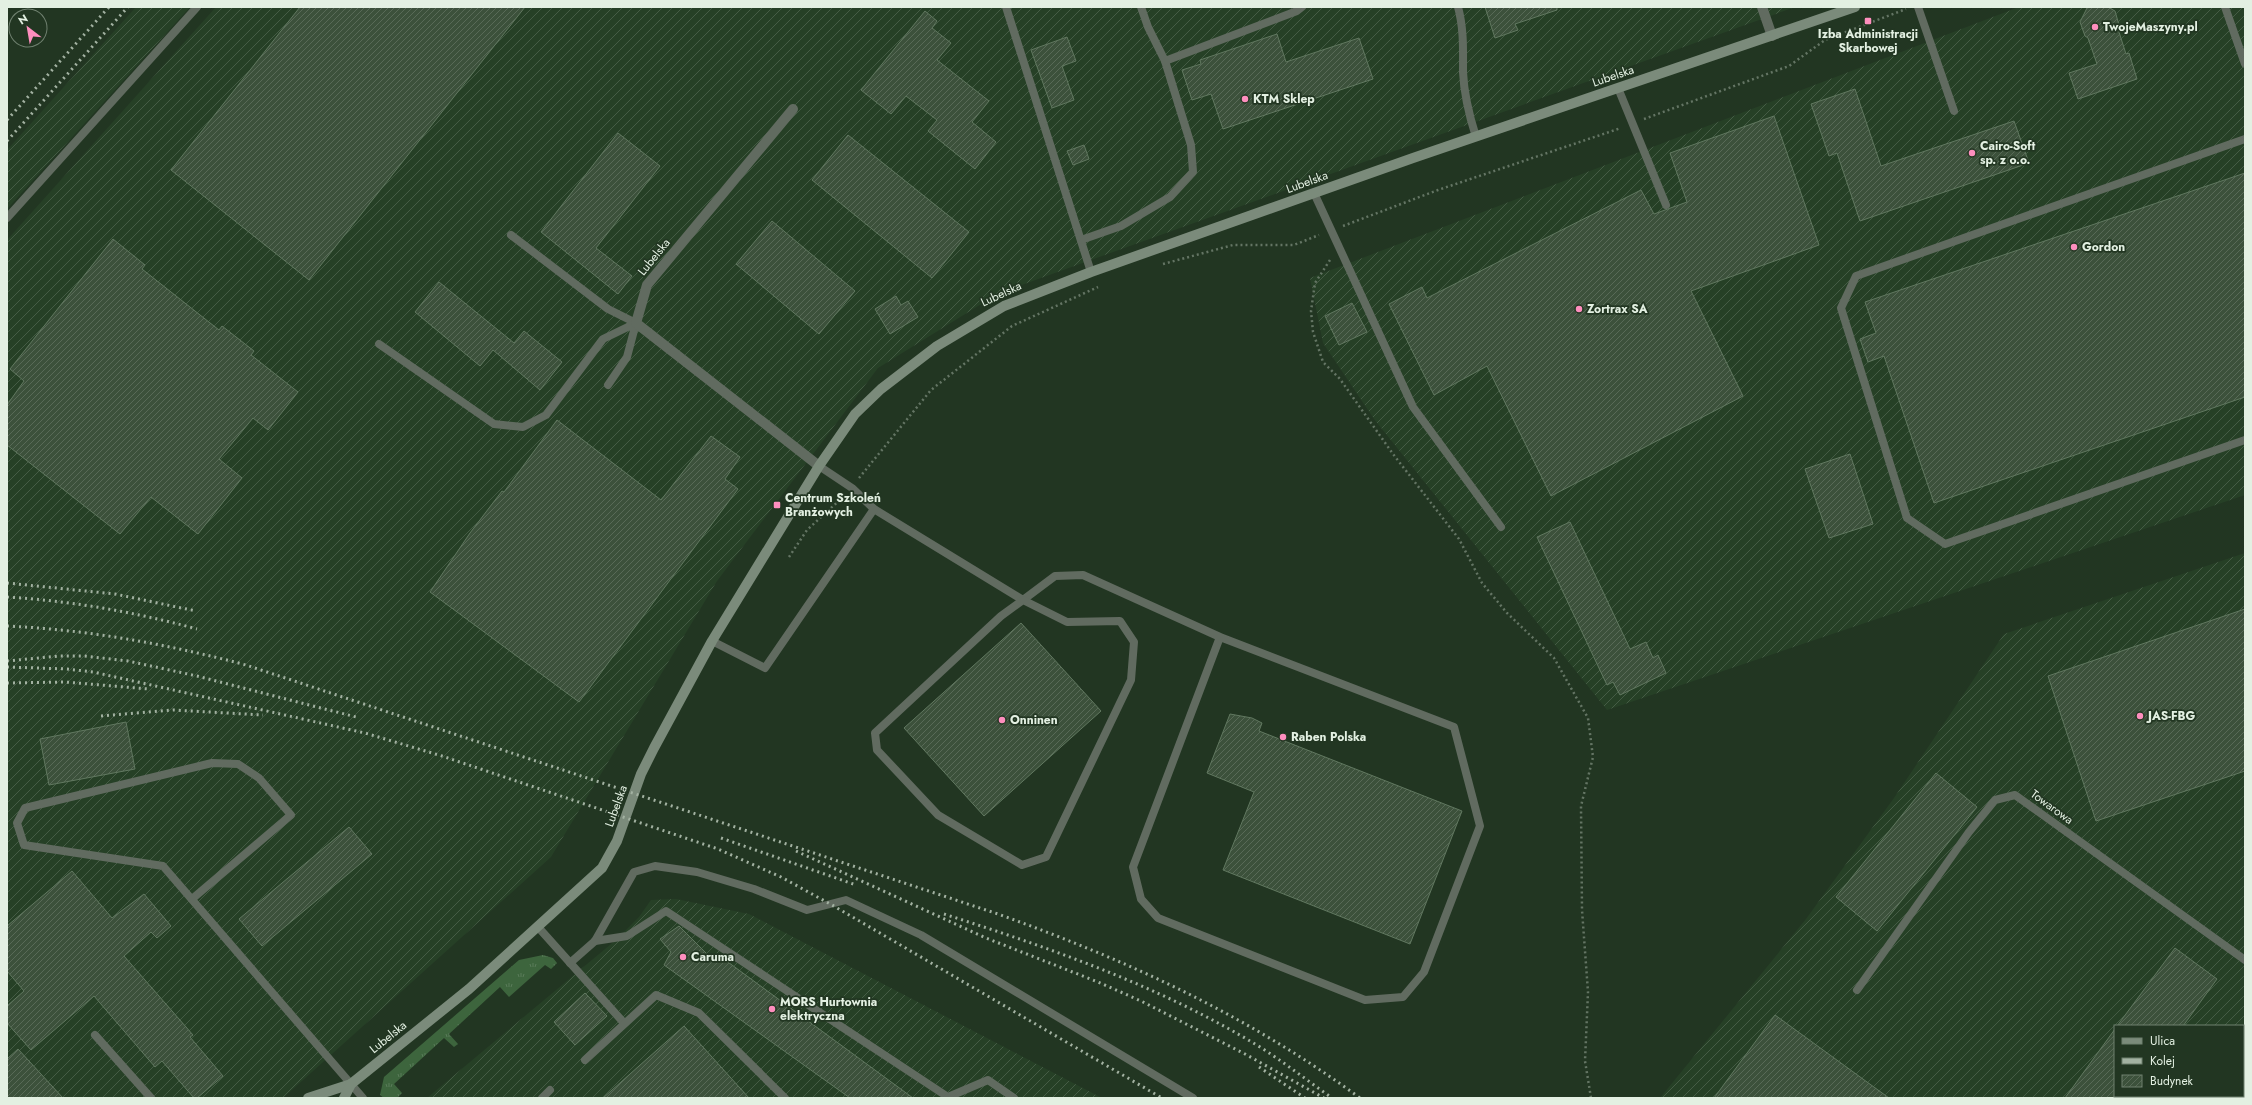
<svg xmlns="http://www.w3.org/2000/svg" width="2252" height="1105" font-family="Jost,sans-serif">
<defs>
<pattern id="industrial-furrows" width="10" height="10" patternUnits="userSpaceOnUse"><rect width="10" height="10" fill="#264026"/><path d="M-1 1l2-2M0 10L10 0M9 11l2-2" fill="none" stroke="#455c45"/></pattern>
<pattern id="grass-tufts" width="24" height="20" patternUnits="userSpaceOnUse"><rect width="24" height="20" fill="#3d653d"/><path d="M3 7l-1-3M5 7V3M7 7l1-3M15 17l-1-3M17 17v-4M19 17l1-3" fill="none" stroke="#597b59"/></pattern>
<pattern id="building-hatch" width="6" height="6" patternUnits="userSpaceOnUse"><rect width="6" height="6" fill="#3c513b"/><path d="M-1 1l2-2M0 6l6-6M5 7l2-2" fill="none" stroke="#586a57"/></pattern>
</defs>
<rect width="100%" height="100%" fill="#223622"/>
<g fill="url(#industrial-furrows)" fill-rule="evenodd">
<path d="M136 7H190L7 209V150Z"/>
<path d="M216 7H1795L999 293 878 368 717 581 551 857 283 1098H7V240Z"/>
<path d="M2019 7H2245V495L1607 710 1374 419 1323 343 1310 278Z"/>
<path d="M2245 553V1098H1660L1806 919 1894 798 2004 634ZM2115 1026H2243V1096H2115Z"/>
<path d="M676 899 749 914 1102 1098H427L617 939 639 917 651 900Z"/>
</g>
<path fill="url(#grass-tufts)" d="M543 955 553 958 557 963 551 969 545 965 509 997 500 987 449 1034 458 1044 454 1047 444 1038 394 1084 402 1093 397 1098H384L380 1095 384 1077 519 960Z"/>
<g fill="url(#building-hatch)" stroke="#617860">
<path d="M300 7H525L309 280 171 170Z"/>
<path d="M1485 7H1557V10L1515 24 1518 30 1495 38Z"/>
<path d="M2091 7H2108L2115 11 2119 25 2118 29 2126 54 2129 53 2137 79 2078 99 2069 73 2097 64 2088 38 2085 36 2080 22 2087 8Z"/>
<path d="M925 11 937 21 932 28 951 43 937 60 989 101 972 122 996 142 975 169 928 131 937 120 906 96 891 114 861 90Z"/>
<path d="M1277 34 1286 62 1359 38 1373 79 1223 129 1211 94 1192 100 1182 70 1201 64 1200 60Z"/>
<path d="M1067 37 1076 61 1062 66 1074 100 1052 108 1031 50Z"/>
<path d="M1855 89 1881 166 2014 121 2029 163 1860 221 1837 153 1829 156 1811 104Z"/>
<path d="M1774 116 1819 245 1691 291 1743 396 1551 496 1487 366 1434 395 1389 304 1422 287 1427 298 1641 190 1654 214 1687 202 1670 153Z"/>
<path d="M618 133 660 166 596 248 632 276 618 294 541 232Z"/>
<path d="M848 135 969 232 932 278 812 180Z"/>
<path d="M1084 145 1089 159 1073 165 1067 151Z"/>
<path d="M2245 173V397L1934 503 1884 356 1868 362 1860 339 1876 333 1865 302Z"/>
<path d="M772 221 855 291 819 334 736 264Z"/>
<path d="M113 239 145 265 142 269 219 330 222 326 254 351 251 355 298 392 268 430 253 418 219 459 242 478 198 534 151 497 120 534 7 445V405L24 381 10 369Z"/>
<path d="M439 282 514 343 524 331 562 362 540 390 493 350 480 366 415 312Z"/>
<path d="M896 296 901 305 908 301 918 317 890 334 875 309Z"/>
<path d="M1352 303 1367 332 1339 345 1325 316Z"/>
<path d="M557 420 661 500 711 436 740 457 725 479 738 489 579 702 430 592 470 533 502 491 504 492Z"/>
<path d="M1850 454 1873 524 1829 538 1805 469Z"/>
<path d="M1570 522 1630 649 1646 642 1653 658 1658 655 1666 673 1620 695 1613 682 1607 685 1537 537Z"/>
<path d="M2245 609V771L2096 821 2048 676Z"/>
<path d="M1021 623 1101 711 984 816 904 728Z"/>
<path d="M1230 714 1252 718 1262 723 1259 731 1462 811 1410 944 1223 870 1254 792 1207 773Z"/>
<path d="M126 722 135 769 49 785 40 739Z"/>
<path d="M1936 773 1977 807 1877 931 1836 897Z"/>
<path d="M349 827 372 854 262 946 239 919Z"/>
<path d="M72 871 112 918 144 894 171 926 157 938 151 932 124 956 193 1035 190 1037 223 1076 197 1098H194L162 1061 155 1067 94 996 31 1050 7 1023V1006L24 991 7 971V926Z"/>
<path d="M679 926 711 958 717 954 913 1098H850L664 965 671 952 660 939Z"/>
<path d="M2175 948 2217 979 2183 1026H2117Z"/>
<path d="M585 993 607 1016 575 1045 554 1022Z"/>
<path d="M1775 1015 1889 1098H1714Z"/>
<path d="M684 1026 749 1098H603Z"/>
<path d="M2115 1029V1098H2065Z"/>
<path d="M18 1049 63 1098H7V1059Z"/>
</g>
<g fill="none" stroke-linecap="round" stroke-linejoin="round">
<g stroke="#647564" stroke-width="2.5" stroke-dasharray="2 3" stroke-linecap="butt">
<path d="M1644 119 1789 66 1825 40 1906 9"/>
<path d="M1343 226 1438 190 1621 128"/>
<path d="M1330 260 1315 283 1311 311 1313 332 1323 362 1340 379 1393 454 1459 539 1482 583 1507 613 1554 658 1588 718 1593 757 1581 806 1582 910 1588 992 1585 1061 1591 1098"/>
<path d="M1163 264 1233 245H1294L1319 235"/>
<path d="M859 478 931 390 1012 326 1098 287"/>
<path d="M789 557 807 530 842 498"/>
</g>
<g stroke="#616b60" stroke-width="8">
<path d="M1006 7 1091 272"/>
<path d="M1458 7C1464 29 1463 50 1463 72 1464 95 1469 115 1476 137"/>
<path d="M1918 7 1954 111"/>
<path d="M2225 7 2245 64"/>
<path d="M1165 61 1297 11 1302 7"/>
<path d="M1618 88 1666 205"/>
<path d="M2245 139 1856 276 1841 308 1907 518 1945 544 2245 440"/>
<path d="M1314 193 1413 407 1501 527"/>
<path d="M7 218 197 7"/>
<path d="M511 235 608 309 636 323"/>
<path d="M1081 240 1121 226 1170 197 1193 172 1191 145 1165 61 1148 27 1141 7"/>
<path d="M379 344 494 424 523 427 546 415 603 339 636 323 627 357 608 385"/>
<path d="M819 466 852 488 874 509 1023 600 1055 576 1083 575 1220 637 1133 867 1141 899 1158 918 1365 1000 1403 997 1424 972 1480 826 1454 727 1220 637"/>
<path d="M1023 600 1067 622 1120 621 1134 642 1131 680 1046 857 1022 865 938 815 877 750 875 733 1001 616Z"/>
<path d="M712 641 765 668 874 509"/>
<path d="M192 899 291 815 259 778 238 764 212 763 25 808 17 823 24 845 163 866 363 1098"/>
<path d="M538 927 624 1023"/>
<path d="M595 941 627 936 666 911 948 1097 988 1080 1014 1098"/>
<path d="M570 963 595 941 634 872 655 866 697 872 754 889 807 910 846 900 921 935 1193 1098"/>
<path d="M1857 990 1969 832 1995 800 2015 795 2245 960"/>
<path d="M95 1035 151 1098"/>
<path d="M585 1060 656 995 699 1013 785 1098"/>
<path d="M542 1098 550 1090"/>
</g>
<g stroke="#616b60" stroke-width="10">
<path d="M1762 7 1772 36"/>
<path d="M793 109 647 285 636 323 819 466"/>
</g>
<g stroke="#7b8b7b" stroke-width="10">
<path d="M308 1098 351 1084"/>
<path d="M344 1098 351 1084 469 989 602 868 617 841 641 774 654 748 712 641 819 466 855 414 881 389 937 346 1004 306 1091 272 1413 158 1855 7"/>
</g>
<g stroke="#a3b2a2" stroke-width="3" stroke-dasharray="2 4" stroke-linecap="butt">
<path d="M7 120 109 7"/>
<path d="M7 141 128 7"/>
<path d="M7 583 115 594 196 611"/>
<path d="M7 597C72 601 135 612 197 629"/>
<path d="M7 626C89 630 167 644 246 665L998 914C1129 961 1247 1015 1360 1098"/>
<path d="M7 661 59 656H84L128 661 197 676 356 717"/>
<path d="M7 667 67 669 93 672 365 733 442 756 718 849 781 877 832 905 1162 1098"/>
<path d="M7 683 65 682 149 689"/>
<path d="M101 716 173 710 263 715"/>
<path d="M721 838 856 885"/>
<path d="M796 851 986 938 1098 982 1141 1001 1245 1054 1324 1098"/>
<path d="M944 914C1053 949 1162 987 1260 1047 1285 1063 1308 1081 1332 1098"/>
<path d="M1259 1067 1305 1098"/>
</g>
</g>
<g fill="#fe8ebe" stroke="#223622" stroke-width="1.5">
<rect x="1864" y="17" width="8" height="8" rx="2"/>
<circle cx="2095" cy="27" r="4"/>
<circle cx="1245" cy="99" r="4"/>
<circle cx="1972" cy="153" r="4"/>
<circle cx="2074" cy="247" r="4"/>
<circle cx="1579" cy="309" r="4"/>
<rect x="773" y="501" width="8" height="8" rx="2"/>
<circle cx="2140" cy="716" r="4"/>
<circle cx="1002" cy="720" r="4"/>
<circle cx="1283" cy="737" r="4"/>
<circle cx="683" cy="957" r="4"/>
<circle cx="772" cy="1009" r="4"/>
</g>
<g text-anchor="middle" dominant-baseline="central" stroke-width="3.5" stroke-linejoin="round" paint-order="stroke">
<g font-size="12" font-weight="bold" fill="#e3f0e2" stroke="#223622" text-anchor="start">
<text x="2103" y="27">TwojeMaszyny.pl</text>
<text x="1868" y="34" text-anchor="middle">Izba Administracji<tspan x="1868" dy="14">Skarbowej</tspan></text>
<text x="1253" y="99">KTM Sklep</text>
<text x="1980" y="146">Cairo-Soft<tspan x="1980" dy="14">sp. z o.o.</tspan></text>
<text x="2082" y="247">Gordon</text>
<text x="1587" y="309">Zortrax SA</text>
<text x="785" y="498">Centrum Szkoleń<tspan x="785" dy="14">Branżowych</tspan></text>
<text x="2148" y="716">JAS-FBG</text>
<text x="1010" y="720">Onninen</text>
<text x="1291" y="737">Raben Polska</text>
<text x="691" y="957">Caruma</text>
<text x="780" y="1002">MORS Hurtownia<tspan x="780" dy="14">elektryczna</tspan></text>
</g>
<g font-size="12" fill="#e3f0e2" stroke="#223622">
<text transform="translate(1613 76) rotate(-19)">Lubelska</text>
<text transform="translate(1307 182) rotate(-20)">Lubelska</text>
<text transform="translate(654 257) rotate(-51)">Lubelska</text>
<text transform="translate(1001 294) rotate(-25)">Lubelska</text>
<text transform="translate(616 806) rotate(-70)">Lubelska</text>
<text transform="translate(2052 807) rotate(36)">Towarowa</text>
<text transform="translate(388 1037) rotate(-39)">Lubelska</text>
</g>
</g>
<rect width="2252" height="1105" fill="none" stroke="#e3f0e2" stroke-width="16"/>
<rect x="2114" y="1025" width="130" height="72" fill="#223622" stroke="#6f806f"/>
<rect x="2122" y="1038" width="20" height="6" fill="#7b8b7b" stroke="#6f806f"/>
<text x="2150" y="1045" font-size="12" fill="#e3f0e2">Ulica</text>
<rect x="2122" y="1058" width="20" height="6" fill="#a3b2a2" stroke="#6f806f"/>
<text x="2150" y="1065" font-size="12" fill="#e3f0e2">Kolej</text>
<rect x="2122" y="1075" width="20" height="12" fill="url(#building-hatch)" stroke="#6f806f"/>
<text x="2150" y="1085" font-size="12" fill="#e3f0e2">Budynek</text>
<g transform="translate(28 28) rotate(329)"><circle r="19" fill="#223622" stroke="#6f806f"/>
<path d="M0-3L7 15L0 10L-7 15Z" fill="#fe8ebe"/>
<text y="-6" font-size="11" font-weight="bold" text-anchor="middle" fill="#e3f0e2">N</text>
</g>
</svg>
